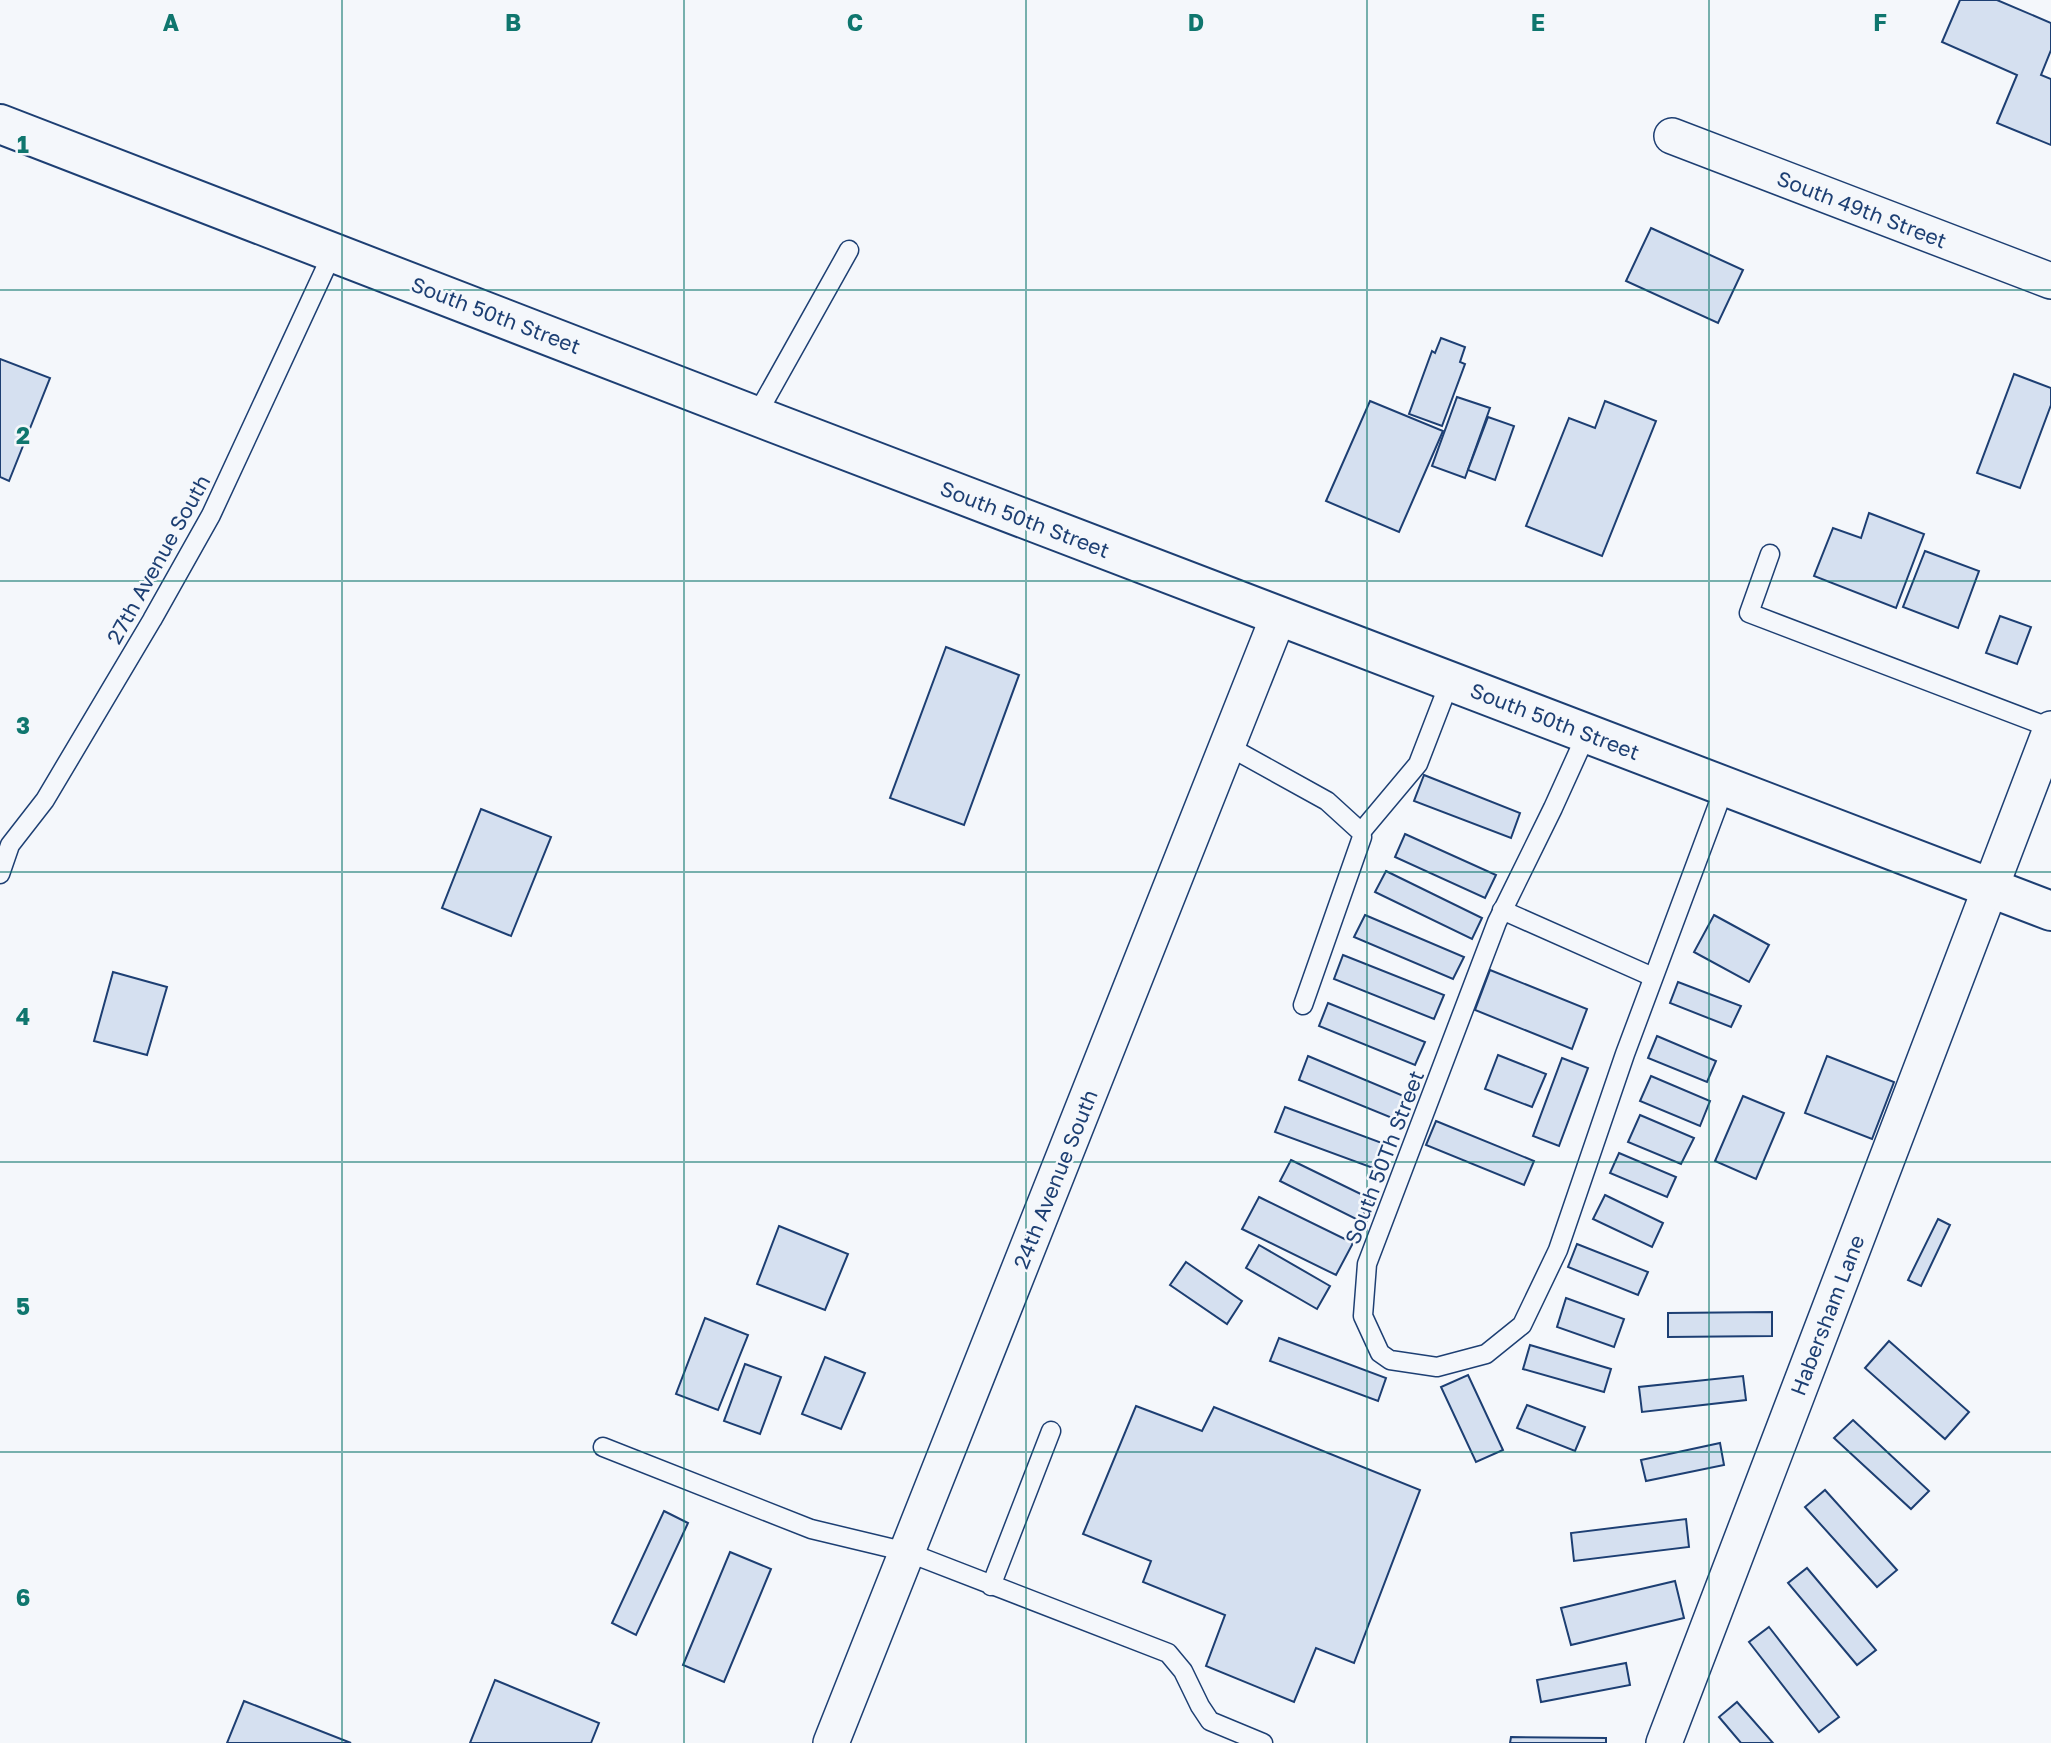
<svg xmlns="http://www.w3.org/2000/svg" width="2051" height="1743" font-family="'Golos Text',sans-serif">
<rect width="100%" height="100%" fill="#f4f7fb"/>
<g fill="#d5e0f0" stroke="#1d3f73" stroke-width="2">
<path d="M1960 0H1997L2051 23V50L2041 75 2051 79V145L1997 123 2017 75 1942 42Z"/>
<path d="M1651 228 1743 270 1718 323 1626 281Z"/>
<path d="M1441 338 1465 347 1460 362 1465 364 1442 426 1409 414 1432 351 1435 353Z"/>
<path d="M0 359 50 378 9 481 0 477Z"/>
<path d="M2014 374 2051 388V405L2020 488 1977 473Z"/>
<path d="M1457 397 1490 408 1465 478 1432 466Z"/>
<path d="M1370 401 1443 431 1399 532 1326 501Z"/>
<path d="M1605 401 1656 421 1602 556 1526 526 1569 418 1595 428Z"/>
<path d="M1488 417 1514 426 1495 480 1468 470Z"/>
<path d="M1869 513 1924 534 1896 608 1814 576 1833 528 1861 538Z"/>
<path d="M1925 551 1979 571 1958 628 1903 607Z"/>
<path d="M2000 616 2031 627 2017 664 1986 653Z"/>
<path d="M946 647 1019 675 964 825 890 798Z"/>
<path d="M1424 775 1520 813 1511 838 1414 801Z"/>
<path d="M481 809 551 837 511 936 442 908Z"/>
<path d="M1405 834 1496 875 1485 898 1395 857Z"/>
<path d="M1386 871 1482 918 1472 939 1375 892Z"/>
<path d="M1365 915 1464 957 1453 979 1354 937Z"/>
<path d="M1714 915 1769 945 1749 982 1694 952Z"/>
<path d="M1343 955 1444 995 1434 1019 1334 979Z"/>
<path d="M1490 970 1587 1009 1572 1049 1475 1010Z"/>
<path d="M113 972 167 987 147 1055 94 1041Z"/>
<path d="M1678 982 1741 1006 1731 1027 1670 1003Z"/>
<path d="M1328 1003 1425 1042 1415 1065 1319 1026Z"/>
<path d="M1657 1036 1716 1061 1707 1082 1648 1058Z"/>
<path d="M1498 1055 1546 1074 1532 1107 1485 1089Z"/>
<path d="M1308 1056 1406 1097 1397 1120 1299 1080Z"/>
<path d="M1827 1056 1894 1082 1872 1139 1805 1113Z"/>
<path d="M1562 1058 1588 1068 1559 1146 1533 1136Z"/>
<path d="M1651 1076 1710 1101 1700 1126 1640 1101Z"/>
<path d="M1743 1096 1784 1113 1756 1179 1715 1161Z"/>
<path d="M1285 1107 1382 1143 1373 1168 1275 1132Z"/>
<path d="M1640 1115 1694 1138 1681 1164 1628 1142Z"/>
<path d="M1436 1121 1534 1161 1524 1185 1426 1145Z"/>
<path d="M1619 1153 1676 1177 1667 1197 1610 1173Z"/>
<path d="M1291 1160 1371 1199 1360 1221 1280 1181Z"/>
<path d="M1605 1195 1663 1223 1652 1247 1593 1219Z"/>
<path d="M1259 1197 1353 1243 1336 1275 1242 1229Z"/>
<path d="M1938 1219 1950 1225 1921 1286 1908 1280Z"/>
<path d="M779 1226 848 1254 825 1310 757 1284Z"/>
<path d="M1577 1244 1648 1272 1638 1295 1568 1267Z"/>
<path d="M1259 1245 1330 1286 1317 1309 1246 1268Z"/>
<path d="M1186 1262 1242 1301 1227 1324 1170 1285Z"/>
<path d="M1566 1298 1624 1319 1614 1347 1557 1327Z"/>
<path d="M1772 1312V1336L1668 1337V1313Z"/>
<path d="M705 1318 748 1335 718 1410 676 1394Z"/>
<path d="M1279 1338 1386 1378 1378 1401 1270 1361Z"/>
<path d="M1889 1341 1969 1412 1945 1439 1865 1368Z"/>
<path d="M1530 1345 1611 1369 1604 1392 1523 1369Z"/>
<path d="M825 1357 865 1373 841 1429 802 1414Z"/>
<path d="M745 1364 781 1377 760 1434 724 1421Z"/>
<path d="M1468 1375 1503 1450 1476 1462 1441 1387Z"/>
<path d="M1743 1376 1746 1400 1642 1412 1639 1387Z"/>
<path d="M1527 1405 1585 1427 1575 1451 1517 1428Z"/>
<path d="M1136 1406 1202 1431 1214 1407 1420 1490 1354 1663 1316 1648 1294 1702 1206 1666 1225 1615 1143 1582 1151 1561 1083 1534Z"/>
<path d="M1853 1420 1929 1491 1911 1509 1834 1438Z"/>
<path d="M1720 1443 1724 1465 1646 1481 1641 1460Z"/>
<path d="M1825 1490 1897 1570 1877 1587 1805 1507Z"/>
<path d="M664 1511 688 1523 636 1635 612 1623Z"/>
<path d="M1686 1519 1689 1547 1574 1561 1571 1533Z"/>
<path d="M730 1552 771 1569 724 1682 683 1665Z"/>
<path d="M1807 1568 1876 1650 1857 1665 1788 1583Z"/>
<path d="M1675 1581 1684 1618 1571 1645 1561 1608Z"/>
<path d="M1769 1627 1839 1717 1819 1732 1749 1642Z"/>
<path d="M1626 1663 1630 1685 1541 1702 1537 1680Z"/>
<path d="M495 1680 599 1723 591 1743H470Z"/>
<path d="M244 1701 351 1743H227Z"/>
<path d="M1737 1702 1773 1743H1741L1719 1717Z"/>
<path d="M1511 1737 1606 1738V1743H1510Z"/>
</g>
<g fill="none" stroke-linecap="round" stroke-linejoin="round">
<g stroke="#1d3f73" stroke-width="21">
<g id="service">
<path d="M756 416 849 250"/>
<path d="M1770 554 1749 613 2051 728"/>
<path d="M1587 733 1553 808 1497 922 1367 1264 1363 1316 1380 1353 1390 1360 1437 1367 1486 1354 1522 1325 1558 1250 1625 1054 1725 786"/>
<path d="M1226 745 1327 801 1361 832 1362 837 1303 1005"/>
<path d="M1361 832 1418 764 1450 681"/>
<path d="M0 874 10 845 45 800 152 620 211 515 333 252"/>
<path d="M1502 910 1653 977"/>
<path d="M603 1447 811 1529 907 1552 1168 1653 1183 1671 1200 1706 1210 1721 1263 1743"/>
<path d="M991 1586 1051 1431"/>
</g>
</g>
<g stroke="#1d3f73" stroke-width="38">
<g id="minor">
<path d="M1672 136 2051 281"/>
<path d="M831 1743 1279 615"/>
<path d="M1664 1743 2051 729"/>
</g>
</g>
<g stroke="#1d3f73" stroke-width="42">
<path id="primary" d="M0 124 756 416 2051 911"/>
</g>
<use href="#service" stroke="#f4f7fb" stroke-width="18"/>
<use href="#minor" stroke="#f4f7fb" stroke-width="35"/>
<use href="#primary" stroke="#f4f7fb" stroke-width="38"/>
</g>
<path fill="none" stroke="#0f766e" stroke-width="2" stroke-opacity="0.55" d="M342 0V1743M684 0V1743M1026 0V1743M1367 0V1743M1709 0V1743M0 290H2051M0 581H2051M0 872H2051M0 1162H2051M0 1452H2051"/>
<g text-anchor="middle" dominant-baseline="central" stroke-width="5" stroke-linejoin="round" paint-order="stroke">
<g font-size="21" fill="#1d3f73" stroke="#f4f7fb">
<text transform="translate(1862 209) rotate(21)">South 49th Street</text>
<text transform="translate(496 315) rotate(21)">South 50th Street</text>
<text transform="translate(1025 519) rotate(21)">South 50th Street</text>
<text transform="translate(158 559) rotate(-61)">27th Avenue South</text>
<text transform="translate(1555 721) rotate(21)">South 50th Street</text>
<text transform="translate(1384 1157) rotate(-69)">South 50Th Street</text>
<text transform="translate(1055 1179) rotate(-68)">24th Avenue South</text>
<text transform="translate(1827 1315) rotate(-69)">Habersham Lane</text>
</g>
</g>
<g font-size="23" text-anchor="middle" font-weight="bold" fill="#0f766e" stroke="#f4f7fb" stroke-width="5" stroke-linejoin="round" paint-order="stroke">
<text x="171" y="31">A</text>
<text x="513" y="31">B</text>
<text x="855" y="31">C</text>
<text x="1196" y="31">D</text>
<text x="1538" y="31">E</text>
<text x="1880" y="31">F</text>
<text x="23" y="153">1</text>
<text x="23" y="444">2</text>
<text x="23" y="734">3</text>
<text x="23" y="1025">4</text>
<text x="23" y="1315">5</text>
<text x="23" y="1606">6</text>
</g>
</svg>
